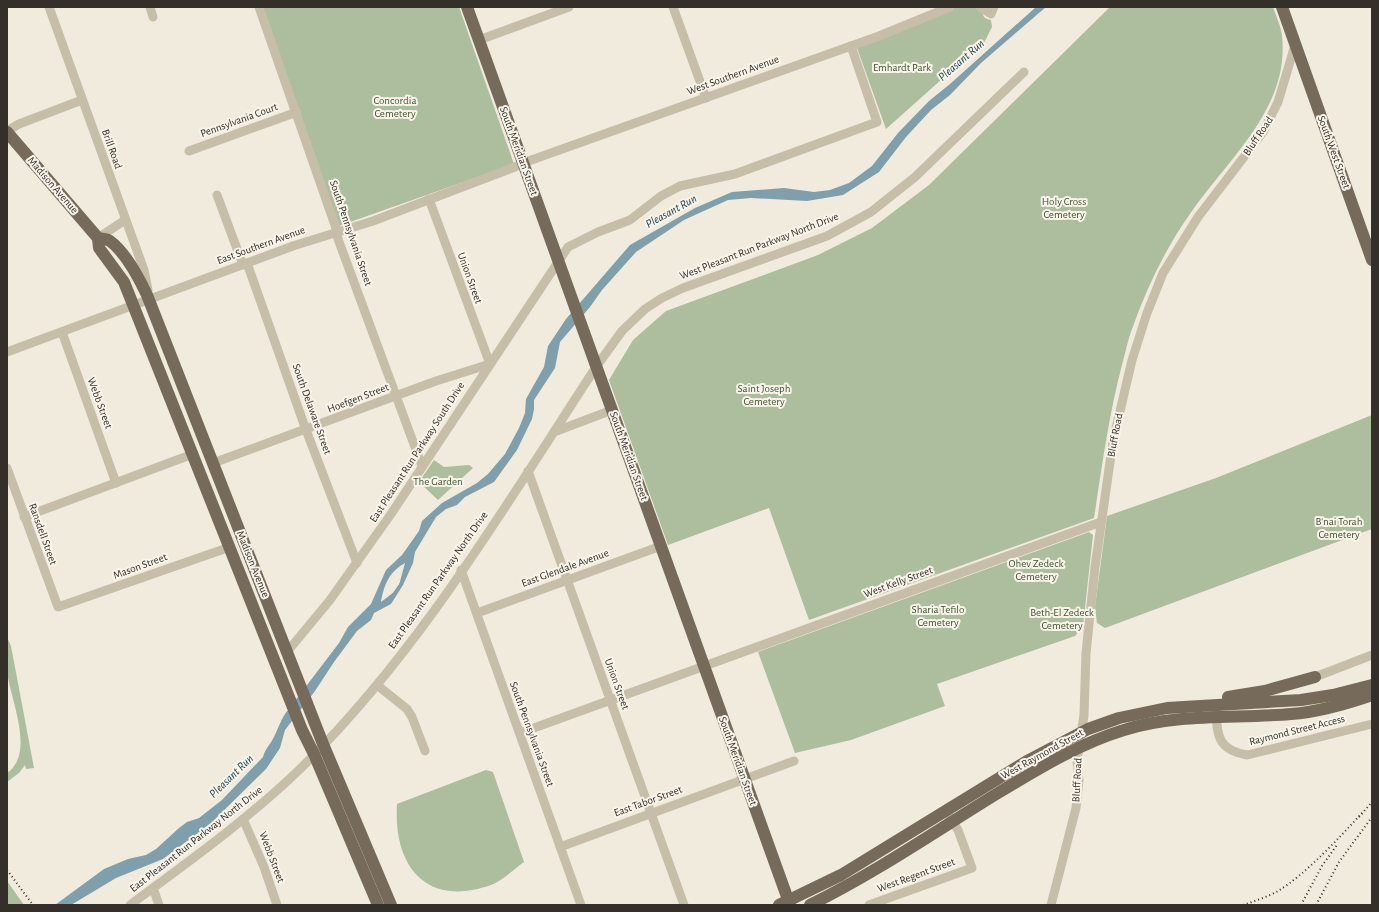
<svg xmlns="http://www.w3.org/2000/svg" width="1379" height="912" font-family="'Alegreya Sans',sans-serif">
<rect width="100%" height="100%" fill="#f0ebdd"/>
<g fill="#acbe9e">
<path d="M263 7H459L514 164 339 226Z"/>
<path d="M953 7H978L982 11C983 17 985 19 991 20L992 27 982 47 942 79 886 129 856 45Z"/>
<path d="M1110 7H1273C1276 16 1281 26 1282 36 1290 107 1229 158 1192 211 1166 247 1147 287 1132 329 1128 339 1126 350 1123 361 1109 413 1102 466 1094 518L809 620 769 508 668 545 609 380 633 340 666 311 818 255 872 228 929 185Z"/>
<path d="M1372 415V529L1105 628 1097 623 1095 607 1107 516 1216 478Z"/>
<path d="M434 460 444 467 469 465 473 468 438 500 419 482Z"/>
<path d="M1089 532 1093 535 1083 626 1075 636 937 684 945 706 851 740 795 753 758 652Z"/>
<path d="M7 637 11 646 34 768 26 769 25 765 19 773 7 782V773C36 753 10 699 7 671 6 660 7 648 7 637Z"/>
<path d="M486 770 493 772 524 862C514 869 502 881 491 885 426 908 393 866 397 804Z"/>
<path d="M7 881 24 905H7Z"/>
</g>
<path fill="#7e9fab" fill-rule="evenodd" d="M1036 7H1046L981 63 950 95 931 110 906 137 879 172 843 195 807 201 751 198 728 200 684 220 636 252 602 290 590 307 560 342 555 368 534 400V409L532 419 517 450 494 482 465 497 457 505 446 509 436 517 415 552 413 563 403 585 391 604 374 613 371 620 357 631 334 662 315 691 285 730 280 748 266 769 210 824 163 859 116 878 71 905H55L104 869 128 859 146 855 156 849 179 828 187 822 199 818 222 800 263 757C265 749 270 745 274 737 278 729 280 722 285 714L339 643 348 627 371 604 386 570 402 555 419 531 422 521 442 503 477 483 488 474 505 454 519 428 525 413 526 399 544 367 548 346 566 319 630 245 695 208 732 192 784 188 814 192 830 190 849 183 872 166 898 133 929 101 950 84ZM405 563 398 589 381 602C384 585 389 572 405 563Z"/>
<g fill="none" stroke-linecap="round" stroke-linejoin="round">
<path stroke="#7e9fab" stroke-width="2" d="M392 596 401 583"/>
<g stroke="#c7beaa" stroke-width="9">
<path d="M49 7 144 270 148 290"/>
<path d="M150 7 153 17"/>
<path d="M259 7 337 231 338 239 422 466"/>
<path d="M673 7 706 98"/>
<path d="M980 7 991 14 994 7"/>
<path d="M479 40 569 7"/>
<path d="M7 131 19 124 82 100"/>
<path d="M189 151 297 112"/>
<path d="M217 195 243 265"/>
<path d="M98 238 125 220"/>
<path d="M247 263 306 430 357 563"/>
<path d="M62 332 116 483"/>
<path d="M7 352 293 246 373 221 515 167 523 163 879 36 950 7"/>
<path d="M554 432 612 410"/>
<path d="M213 463 436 381 490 364 429 199"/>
<path d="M7 468 58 607 230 547"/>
<path d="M528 471 684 905"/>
<path d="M24 517 193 454"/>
<path d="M461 570 581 905"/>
<path d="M477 613 661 546"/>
<path d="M287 652 330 600 391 514 568 247 598 232 630 220 661 196 680 186 735 174 877 122 851 46"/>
<path d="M1315 677 1372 655"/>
<path d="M377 685 407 709 412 717 425 751"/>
<path d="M1216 712C1217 737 1219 750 1247 755L1372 724"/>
<path d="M520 733 1101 522"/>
<path d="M243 819 264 867 277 905"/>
<path d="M560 847 794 761"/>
<path d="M153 888 159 905"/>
<path d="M130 905C188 862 247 820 299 770 419 653 505 506 596 367L622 331 645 309 662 298 683 288 827 236 871 212 915 177 1024 72"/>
<path d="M869 905 972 868 958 830 946 811"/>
<path d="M1051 905 1076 808 1079 780 1077 760 1084 715 1086 653 1095 567 1113 441 1132 360 1147 313 1163 273 1198 217 1263 132 1278 102 1295 45"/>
</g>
<g stroke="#766a5b" stroke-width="12">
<path d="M467 7 790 905"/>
<path d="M1282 7 1372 260"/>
<path d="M7 132 98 238 99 248 124 282 302 730 314 754 378 905"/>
<path d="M98 238C102 239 107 239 110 241 125 252 139 278 147 295L323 744 391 905"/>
<path d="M1228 697 1265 691 1315 677"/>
<path d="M779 905 841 875 1027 761 1088 729 1119 718 1167 708 1301 700 1333 695 1372 685"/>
<path d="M810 905C875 873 936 831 998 793 1038 769 1078 744 1124 730 1178 713 1235 719 1291 714 1319 712 1346 704 1372 695"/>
</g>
<g stroke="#352f29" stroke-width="2" stroke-dasharray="1 3" stroke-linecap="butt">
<path d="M1359 817 1372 802"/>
<path d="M7 870 33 905"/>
<path d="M1243 905C1255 901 1267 897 1278 891 1305 875 1340 837 1362 813"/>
<path d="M1301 905 1322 866 1337 845"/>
<path d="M1316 905 1339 862 1372 817"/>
</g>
</g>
<g text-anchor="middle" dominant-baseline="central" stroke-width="4" stroke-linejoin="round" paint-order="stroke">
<g font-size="11" fill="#3d512f" stroke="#f8f4e9">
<text x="902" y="67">Emhardt Park</text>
<text x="395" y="100">Concordia<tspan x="395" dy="13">Cemetery</tspan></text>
<text x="1064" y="201">Holy Cross<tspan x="1064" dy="13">Cemetery</tspan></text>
<text x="764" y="388">Saint Joseph<tspan x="764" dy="13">Cemetery</tspan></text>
<text x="438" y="481">The Garden</text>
<text x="1339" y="521">B'nai Torah<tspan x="1339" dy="13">Cemetery</tspan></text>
<text x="1036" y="563">Ohev Zedeck<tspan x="1036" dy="13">Cemetery</tspan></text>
<text x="938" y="609">Sharia Tefilo<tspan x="938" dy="13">Cemetery</tspan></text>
<text x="1062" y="612">Beth-El Zedeck<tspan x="1062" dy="13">Cemetery</tspan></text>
</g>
<g font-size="11" fill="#352f29" stroke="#f8f4e9">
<text transform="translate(733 75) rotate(-20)">West Southern Avenue</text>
<text transform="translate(239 120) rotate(-20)">Pennsylvania Court</text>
<text transform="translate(1258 136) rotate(-56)">Bluff Road</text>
<text transform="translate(112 149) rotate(70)">Brill Road</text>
<text transform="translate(519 151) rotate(70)">South Meridian Street</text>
<text transform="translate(1334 152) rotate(70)">South West Street</text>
<text transform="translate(53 185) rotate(49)">Madison Avenue</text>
<text transform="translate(351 233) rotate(71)">South Pennsylvania Street</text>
<text transform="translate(261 245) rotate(-20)">East Southern Avenue</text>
<text transform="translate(759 246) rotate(-21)">West Pleasant Run Parkway North Drive</text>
<text transform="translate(470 278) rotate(70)">Union Street</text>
<text transform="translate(358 398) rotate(-21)">Hoefgen Street</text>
<text transform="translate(100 403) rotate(70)">Webb Street</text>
<text transform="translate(312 409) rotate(70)">South Delaware Street</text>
<text transform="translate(1115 435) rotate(-79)">Bluff Road</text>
<text transform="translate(417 452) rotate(-57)">East Pleasant Run Parkway South Drive</text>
<text transform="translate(629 456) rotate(70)">South Meridian Street</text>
<text transform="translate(43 534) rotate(70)">Ransdell Street</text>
<text transform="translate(253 564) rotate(68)">Madison Avenue</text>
<text transform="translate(140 566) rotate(-20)">Mason Street</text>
<text transform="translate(565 568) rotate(-20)">East Glendale Avenue</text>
<text transform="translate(438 580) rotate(-55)">East Pleasant Run Parkway North Drive</text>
<text transform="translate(898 582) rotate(-20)">West Kelly Street</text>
<text transform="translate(617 684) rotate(70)">Union Street</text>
<text transform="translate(1297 730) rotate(-14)">Raymond Street Access</text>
<text transform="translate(532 734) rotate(70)">South Pennsylvania Street</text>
<text transform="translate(1042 754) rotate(-29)">West Raymond Street</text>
<text transform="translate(738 761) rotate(70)">South Meridian Street</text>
<text transform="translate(1077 780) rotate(-87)">Bluff Road</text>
<text transform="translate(648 801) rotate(-20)">East Tabor Street</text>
<text transform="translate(196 839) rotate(-38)">East Pleasant Run Parkway North Drive</text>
<text transform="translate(272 857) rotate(69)">Webb Street</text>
<text transform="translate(916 875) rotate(-20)">West Regent Street</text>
</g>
<g font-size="12" font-style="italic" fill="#224553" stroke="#f8f4e9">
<text transform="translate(961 60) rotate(-41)">Pleasant Run</text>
<text transform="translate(671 211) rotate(-29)">Pleasant Run</text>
<text transform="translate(231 776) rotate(-44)">Pleasant Run</text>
</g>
</g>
<rect width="1379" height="912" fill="none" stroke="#352f29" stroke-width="16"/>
</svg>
